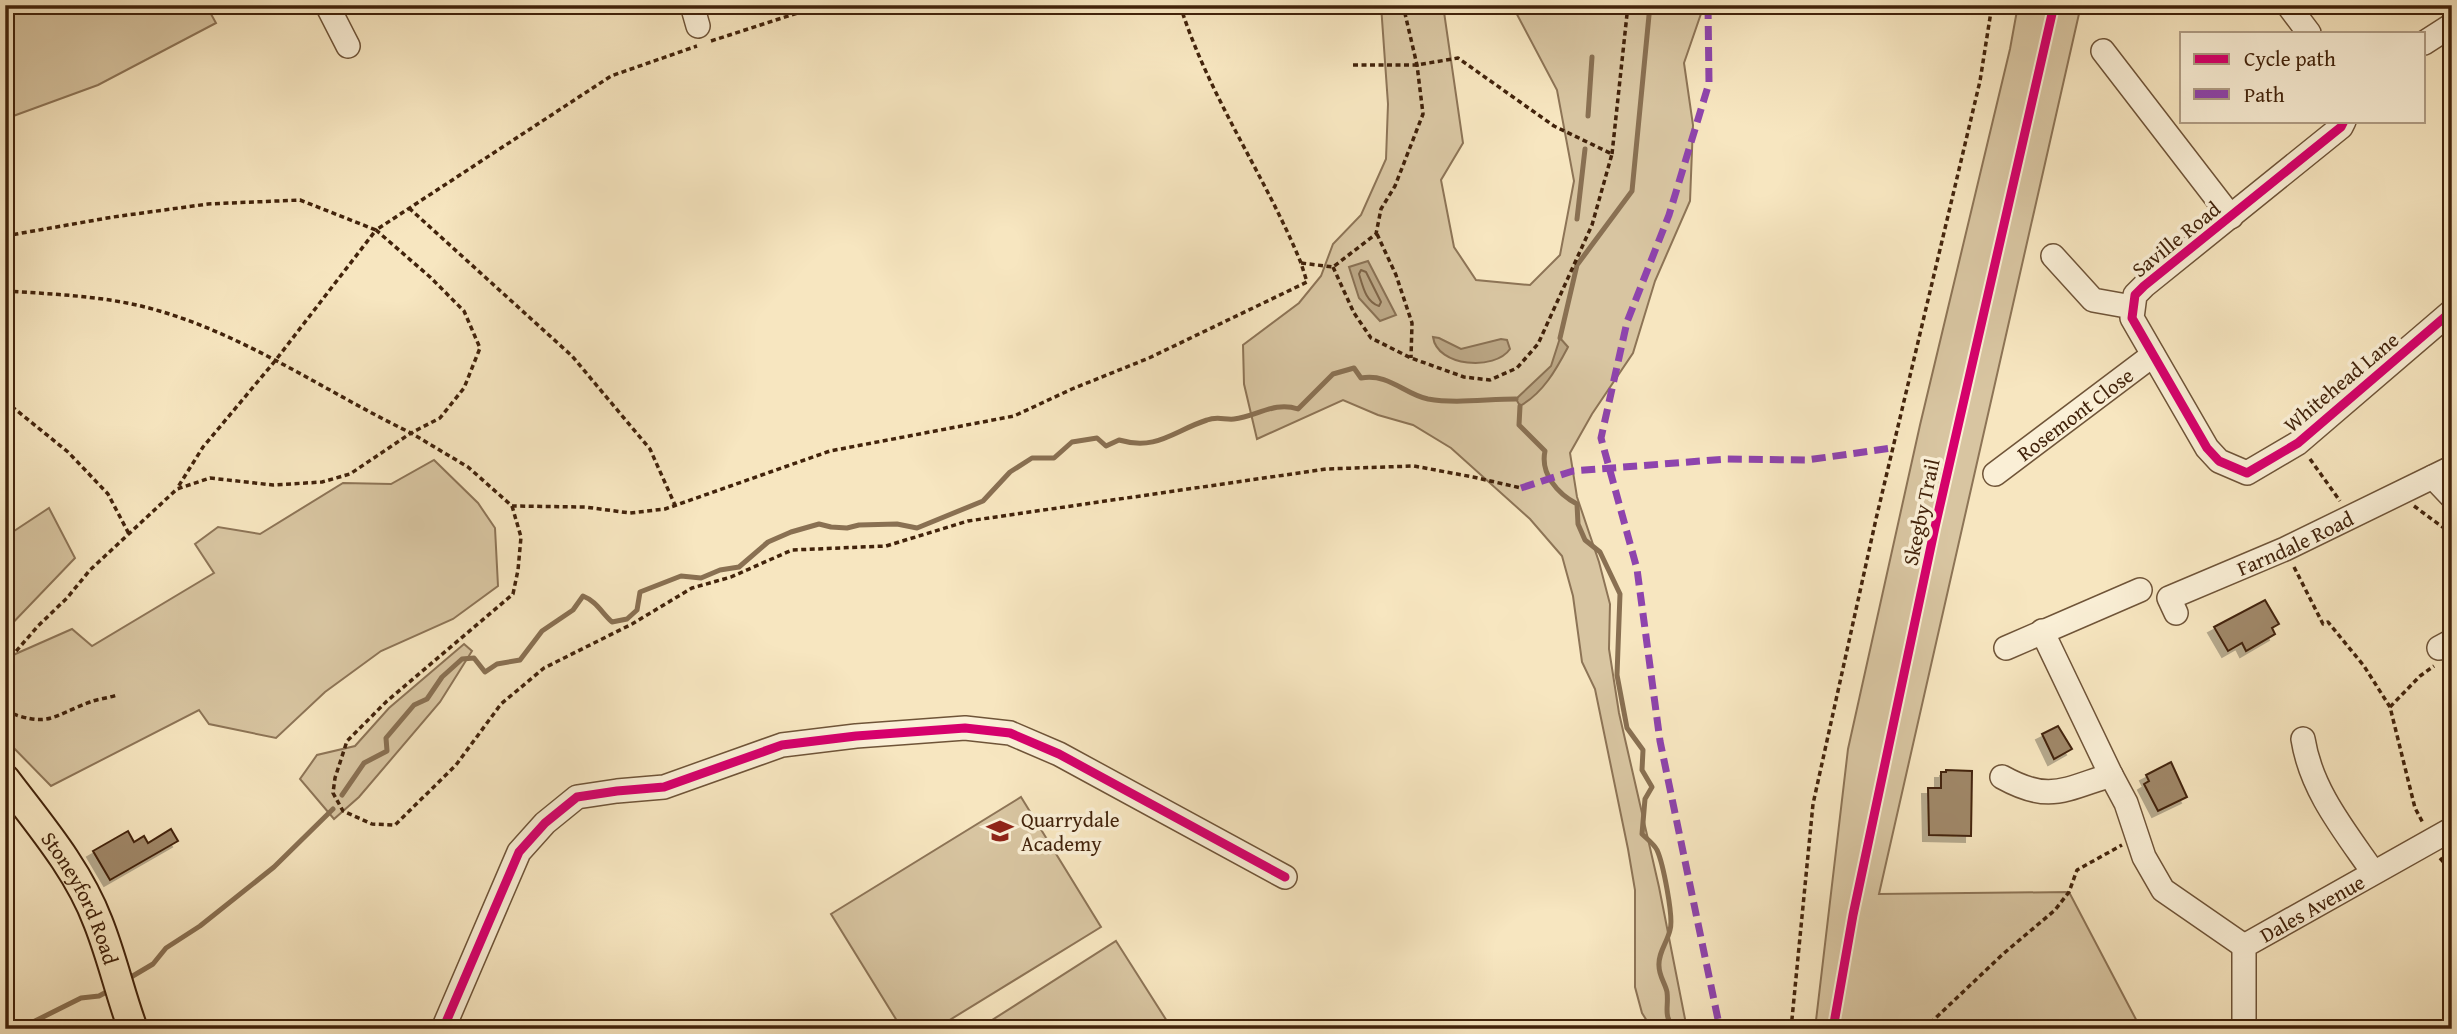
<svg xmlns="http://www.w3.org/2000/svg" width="2457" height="1034" font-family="'Gentium Book Plus',serif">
<defs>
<filter id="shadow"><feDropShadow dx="-6" dy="6" stdDeviation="0" flood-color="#0004"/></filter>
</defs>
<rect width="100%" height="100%" fill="#f7e6c0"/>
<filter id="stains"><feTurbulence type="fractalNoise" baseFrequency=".00286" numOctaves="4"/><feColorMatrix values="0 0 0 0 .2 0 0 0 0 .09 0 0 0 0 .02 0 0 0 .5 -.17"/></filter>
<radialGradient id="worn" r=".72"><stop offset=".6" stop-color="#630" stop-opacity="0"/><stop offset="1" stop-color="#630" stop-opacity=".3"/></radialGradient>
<g fill="#d8c5a1" stroke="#8d7456" stroke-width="2">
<path d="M5 5H206L216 23 98 85 5 119Z"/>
<path d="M1381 5H1443L1463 143 1441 180 1454 247 1476 280 1530 285 1560 255 1574 181 1557 90 1512 5H1704L1684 63 1693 125 1690 201 1655 281 1633 353 1592 414 1570 453 1577 497 1599 562 1610 604 1609 649 1619 713 1659 887 1687 1029H1652L1642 1013 1635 987V890L1628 849 1595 689 1582 662 1573 596 1562 556 1530 519 1451 448 1413 425 1378 415 1343 400 1257 439 1244 384 1243 345 1299 303 1321 276 1333 244 1361 215 1386 159 1388 104Z"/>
<path d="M2018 5H2081L1879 894 2069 892 2141 1029H1815L1848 749 1920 425 2010 49Z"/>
<path d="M434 460 478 503 495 528 498 586 453 619 381 651 325 692 276 738 209 724 199 710 51 786 5 739V650L13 655 72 629 92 646 214 573 195 544 218 527 260 534 343 483 391 484Z"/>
<path d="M49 508 75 558 5 631V537Z"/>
<path d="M464 644 472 651 440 702 359 797 334 819 300 779 317 755 355 746 389 708Z"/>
<path d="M1021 797 1101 927 935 1029H902L831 914Z"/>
<path d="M1116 941 1172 1029H978Z"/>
</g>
<g fill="#b9a482" stroke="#897052" stroke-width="2">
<path d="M1368 261 1396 315 1380 321 1359 298 1349 267Z"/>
<path d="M1433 337 1439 338 1461 349 1501 339 1507 340 1510 349C1495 371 1437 367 1433 337Z"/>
<path d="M1560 338 1568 347C1556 370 1543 393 1520 406L1516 399 1551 366Z"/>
</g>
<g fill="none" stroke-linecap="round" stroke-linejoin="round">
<path stroke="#7e6446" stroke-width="2" d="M1361 270 1366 272 1381 302 1379 306C1366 302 1363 287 1359 274Z"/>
<g stroke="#897052" stroke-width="5">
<path d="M1588 116 1592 57"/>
<path d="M1577 219 1585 149"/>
<path d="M1560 338 1577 265 1632 191 1650 5"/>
<path d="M1520 406 1519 425 1545 451C1540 474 1558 494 1577 504L1578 524 1585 540 1600 552 1620 594 1617 675 1627 728 1643 750 1642 770 1652 787 1645 799 1642 834C1647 839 1654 844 1657 850 1663 863 1674 918 1670 930 1667 943 1658 953 1659 966 1659 976 1665 983 1667 992 1669 1008 1663 1012 1673 1029"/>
<path d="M342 795 364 763 387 751 386 738 414 705 427 699 442 677 462 659 474 658 485 672 497 664 520 660 542 631 573 610 583 596C596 601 602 613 612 622L627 619 637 610 640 592 681 576 701 578 720 570 739 567 768 542 791 532 819 524 831 527 847 528 859 525 897 524 917 528 983 501 1010 472 1032 458H1054L1072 442 1097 438 1106 446 1119 440C1157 451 1173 431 1207 420 1217 416 1225 420 1234 419 1257 416 1275 401 1298 409L1333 374 1354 368 1361 378C1389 373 1404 394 1428 399 1456 404 1487 399 1516 399"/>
<path d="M126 980 153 964 166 948 200 926 274 867 333 809"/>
<path d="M24 1029 31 1027 35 1021 81 998 99 996 112 989"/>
</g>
</g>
<g fill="#a08869" stroke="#42230b" stroke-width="2" filter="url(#shadow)">
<path d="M2265 600 2279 624 2272 628 2275 634 2246 651 2242 643 2228 651 2214 627Z"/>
<path d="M2058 726 2072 749 2054 759 2042 734Z"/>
<path d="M2171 762 2187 797 2158 811 2144 784 2149 781 2146 775Z"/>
<path d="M1946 770 1972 771 1971 836 1929 835 1928 788H1941V772H1946Z"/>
<path d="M171 829 178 841 110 880 93 851 128 831 134 842 144 836 148 843Z"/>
</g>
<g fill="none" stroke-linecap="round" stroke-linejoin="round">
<g stroke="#6f5438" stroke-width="26">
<g id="minor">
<path d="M327 5 348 46"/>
<path d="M692 5 698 26"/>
<path d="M2288 5 2309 33"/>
<path d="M2424 43 2452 25"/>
<path d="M2103 51 2231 217"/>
<path d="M2344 121 2341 127 2144 286 2135 295 2132 318 2207 448 2219 461 2247 473 2298 443 2452 311"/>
<path d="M2053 256 2093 300 2132 307"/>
<path id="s1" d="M1995 474 2153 355"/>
<path d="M2433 477 2452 497"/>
<path id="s2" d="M2176 613 2169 598 2285 549 2449 469"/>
<path d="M2042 631 2111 775 2126 803 2144 857 2163 890 2244 946"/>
<path d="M2006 648 2140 590"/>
<path d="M2439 648 2452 641"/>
<path d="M2303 739C2311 790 2344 830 2373 872"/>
<path d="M2002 777C2049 803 2063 790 2111 775"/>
<path d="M443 1029 519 852 545 823 577 797 617 791 664 787 782 745 856 736 965 728 1010 733 1059 754 1285 877"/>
<path id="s3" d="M2244 1029V946L2452 829"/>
</g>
</g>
<g stroke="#42230b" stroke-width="32">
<g id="major">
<path id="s4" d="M5 779C39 824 78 869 98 922 112 957 120 994 133 1029"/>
</g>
</g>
<g stroke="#42230b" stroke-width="3.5" stroke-dasharray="5 3.5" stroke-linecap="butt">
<path d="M1180 5C1209 97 1265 175 1301 263"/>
<path d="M711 41 822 5"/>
<path d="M1612 154 1628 5"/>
<path d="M409 208 572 356 650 449 675 505"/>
<path d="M1377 234 1396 275 1412 323 1411 358"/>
<path d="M5 236 113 217 208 204 300 200 376 230 611 76 697 46"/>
<path d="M1333 267 1354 313 1371 338 1411 358 1464 377 1490 380 1517 368 1538 344 1592 225 1612 154 1554 126 1458 58 1417 65H1350"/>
<path d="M5 291C53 294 103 296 149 308 243 333 324 391 411 433L440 418 464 388 480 348 464 311 430 277 376 230 275 361 203 447 178 487"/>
<path d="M5 401 68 452 108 494 129 534"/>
<path d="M2310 459 2340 501"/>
<path d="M512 506 521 537 518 570 513 594 387 701 347 741 335 778 333 793 343 811 372 824 395 825 456 765 501 704 544 668 632 624 692 588 731 577 792 550 886 546 968 521 1326 469 1414 466 1473 477 1521 488"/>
<path d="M2414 506 2452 534"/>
<path d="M2294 567 2323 624 2328 622 2364 666 2390 707 2415 808 2423 823"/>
<path d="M5 664 38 626 67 598 90 570 177 489 210 478 273 485 322 482 350 474 411 433 468 467 512 506 585 507 630 513 665 509 830 451 1014 416 1072 389 1149 358 1307 282 1301 263 1333 267 1376 234 1381 209 1395 186 1423 114 1417 65 1403 5"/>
<path d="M2390 707 2420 676 2434 666"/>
<path d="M5 711C49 728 50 717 90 702 98 699 108 698 117 695"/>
<path d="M2440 858 2452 872"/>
<path d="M1791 1029 1813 804 1876 519 1980 81 1992 5"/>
<path d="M1924 1029 2003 954 2055 910 2069 892 2077 870 2122 845"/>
</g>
<use href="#minor" stroke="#faefd6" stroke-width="23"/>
<use href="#major" stroke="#f7e6c0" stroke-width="28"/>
<g stroke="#8e44ad" stroke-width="7" stroke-dasharray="14 7" stroke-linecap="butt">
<path d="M1708 5 1709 83 1669 215 1627 322 1601 438 1637 569 1660 741 1720 1029"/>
<path d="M1521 488 1573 471 1727 459 1807 460 1892 448"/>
</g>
<g stroke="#faefd6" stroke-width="13">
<g id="cycleway">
<path d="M2344 121 2341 127 2144 286 2135 295 2132 318 2207 448 2219 461 2247 473 2298 443 2452 311"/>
<path d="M443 1029 519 852 545 823 577 797 617 791 664 787 782 745 856 736 965 728 1010 733 1059 754 1285 877"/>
<path d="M1833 1029 1853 915 1935 527 2054 5"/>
</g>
</g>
<use href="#cycleway" stroke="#d6006c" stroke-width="9"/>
</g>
<defs>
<g id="school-bare" transform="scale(2.1)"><path d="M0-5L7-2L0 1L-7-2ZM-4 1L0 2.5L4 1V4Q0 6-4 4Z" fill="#8f2418" stroke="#faefd6" stroke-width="2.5" paint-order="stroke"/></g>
</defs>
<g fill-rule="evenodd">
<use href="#school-bare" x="1000" y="831"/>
</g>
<g text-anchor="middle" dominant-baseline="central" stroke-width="7" stroke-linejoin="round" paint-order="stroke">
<g font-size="21" fill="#42230b" stroke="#faefd6">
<text transform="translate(2176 239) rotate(-39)">Saville Road</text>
<text transform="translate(2341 382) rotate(-40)">Whitehead Lane</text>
<text stroke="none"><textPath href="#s1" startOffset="100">Rosemont Close</textPath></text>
<text transform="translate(1921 512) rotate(-78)">Skegby Trail</text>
<text stroke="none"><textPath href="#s2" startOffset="154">Farndale Road</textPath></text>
<text stroke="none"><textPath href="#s4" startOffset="142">Stoneyford Road</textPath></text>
<text stroke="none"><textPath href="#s3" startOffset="161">Dales Avenue</textPath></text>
</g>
<g font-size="21" fill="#42230b" stroke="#faefd6" text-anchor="start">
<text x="1021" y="819">Quarrydale<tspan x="1021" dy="24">Academy</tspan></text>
</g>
</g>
<rect width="2457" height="1034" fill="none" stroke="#f7e6c0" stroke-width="28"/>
<rect x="7" y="7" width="2443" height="1020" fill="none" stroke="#42230b" stroke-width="3.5"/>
<rect x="14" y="14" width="2429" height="1006" fill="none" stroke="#42230b" stroke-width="2"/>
<rect x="2180" y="32" width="245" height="91" fill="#faefd6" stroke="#b09d85" stroke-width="2"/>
<rect x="2194" y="54" width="35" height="10" fill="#d6006c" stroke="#b09d85" stroke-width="2"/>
<text x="2244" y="66" font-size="21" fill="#42230b">Cycle path</text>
<rect x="2194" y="89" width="35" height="10" fill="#8e44ad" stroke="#b09d85" stroke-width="2"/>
<text x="2244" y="102" font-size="21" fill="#42230b">Path</text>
<rect width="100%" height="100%" filter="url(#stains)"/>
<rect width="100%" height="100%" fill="url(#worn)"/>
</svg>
